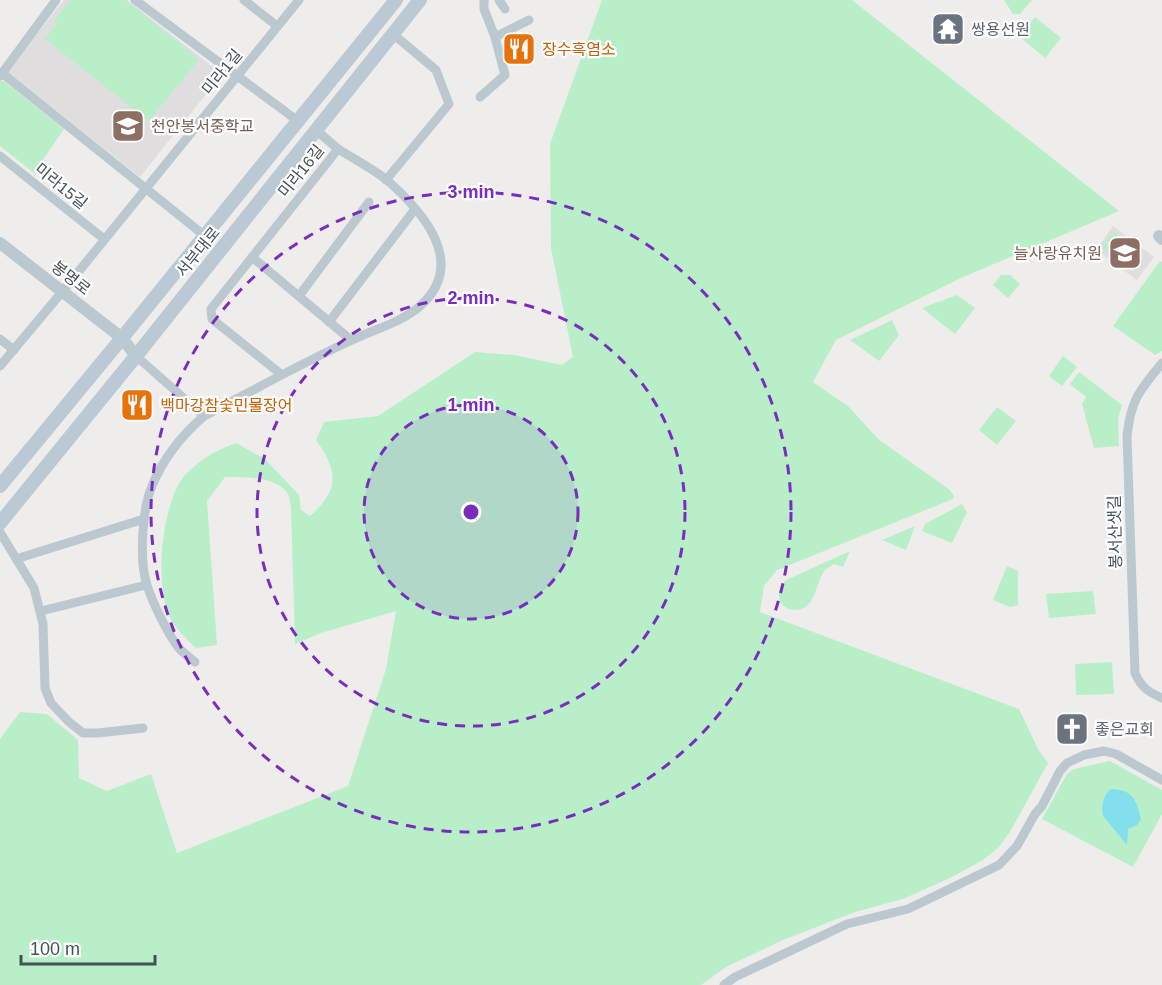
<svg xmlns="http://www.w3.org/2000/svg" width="1162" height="985" font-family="Helvetica,'Noto Sans KR',sans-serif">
<rect width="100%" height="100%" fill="#efecec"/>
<g fill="#e0ddde">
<path d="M64 0H127L222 74 140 177 7 71Z"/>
<path d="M1113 226 1154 257 1137 280 1096 250Z"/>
</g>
<g fill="#b8efc9">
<path d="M70 0H125L199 59 149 121 45 39 57 24 54 21Z"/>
<path d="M602 0H852L1119 211 961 278 836 340 813 382 849 407 878 439 950 490 954 496 953 499 777 570 764 586 760 612 1019 709 1038 749 1048 763 1010 832 998 848 983 860 950 878 903 899 855 912 783 940 726 967 701 985H0V739L20 712 47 714 78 740 79 778 107 791 151 774 177 853 348 786 386 669 396 611 321 633 295 644 291 507C290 503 290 497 288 494 277 476 243 477 225 477L207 501 217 645 196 648C187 640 178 631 172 621 153 589 161 501 186 474 202 458 215 451 236 443L265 459 299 495 301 510 310 516C340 489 338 471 316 440L324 422 378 416 475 352 514 355 562 365 573 357 551 248 550 144Z"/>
<path d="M1004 0H1032L1020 14H1013Z"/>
<path d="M1035 17 1061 38 1045 58 1020 37Z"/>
<path d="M0 81H4L64 129 34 173 0 146Z"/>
<path d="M1113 232 1123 239 1112 255 1101 247Z"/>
<path d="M1160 261 1162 262V351L1155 355 1113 326Z"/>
<path d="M1001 275H1010L1020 284 1008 298 993 285Z"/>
<path d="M957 295 975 308 955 334 922 308Z"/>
<path d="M892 320 899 335 879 361 850 340Z"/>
<path d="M1063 356 1077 367 1062 386 1049 376Z"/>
<path d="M1079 372 1122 405 1118 419 1119 446 1094 448 1082 404 1086 397 1070 384Z"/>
<path d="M997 407 1016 421 997 445 979 430Z"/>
<path d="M962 504 967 512 952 543 922 531 925 524Z"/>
<path d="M915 526 906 550 882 540Z"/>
<path d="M850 551 843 567 834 564C830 567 825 569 823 573 816 584 815 605 801 609 782 615 771 594 786 580Z"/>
<path d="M1007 566 1018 571V605L1010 607 993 600Z"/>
<path d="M1093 591 1096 614 1049 618 1046 594Z"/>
<path d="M1112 662 1114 694 1076 695 1075 664Z"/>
<path d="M1110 761 1162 790V814L1133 867 1042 819 1067 774 1074 769Z"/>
</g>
<path fill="#83dfed" d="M1111 789C1133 790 1136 799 1141 819L1137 825 1128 829 1127 845 1103 816C1101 807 1103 794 1111 789Z"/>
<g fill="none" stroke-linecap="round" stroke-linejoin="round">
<g stroke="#bcc8cf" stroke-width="9">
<path d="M135 0 298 121"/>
<path d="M244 0 277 26"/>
<path d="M499 0 505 9"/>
<path d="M495 37 529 20"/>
<path d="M2 73 205 236"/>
<path d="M0 76 56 0"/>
<path d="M480 97 505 75 495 37 484 9V0"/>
<path d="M316 130 338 149"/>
<path d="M0 156 104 239"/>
<path d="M386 180 449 104 436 70 393 34"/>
<path d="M252 257 351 340"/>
<path d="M299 296 369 202"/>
<path d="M329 322 415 209"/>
<path d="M0 339 14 350"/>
<path d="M136 356 204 416C252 391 300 364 350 341 372 330 400 323 419 307 469 264 423 212 388 181 373 169 354 159 338 149L211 309 212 319 282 375"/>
<path d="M1162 363C1140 390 1131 399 1127 436L1135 673C1141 687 1148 692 1162 698"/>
<path d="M0 366 62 292 299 0"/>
<path d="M0 532 34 588 43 624 45 688 51 703 69 722 83 733H98L143 728"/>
<path d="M16 559 144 519"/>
<path d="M41 611 146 585"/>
<path d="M195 662C189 657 183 653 178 647 167 632 153 604 147 585 139 561 142 509 152 486 163 459 182 435 204 416"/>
<path d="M724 985 735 977 847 924 908 909 999 865 1017 846 1035 814 1042 806 1060 771 1067 763 1084 755 1104 751 1116 754 1162 780"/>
</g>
<g stroke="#bcc8cf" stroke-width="12">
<path d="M1159 236 1162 239"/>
<path d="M0 243 122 338 136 356"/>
</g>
<g stroke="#bbc9d4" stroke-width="14">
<path d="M0 486 122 338 396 0"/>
<path d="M0 523 136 356 420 0"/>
</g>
</g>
<circle cx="471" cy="512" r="107" fill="#7b2cbf" fill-opacity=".12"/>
<g fill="none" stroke="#7b2cbf" stroke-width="3" stroke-dasharray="10 8">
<circle cx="471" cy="512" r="107"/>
<circle cx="471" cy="512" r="214"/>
<circle cx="471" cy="512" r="320"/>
</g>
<defs>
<g id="temple-square" transform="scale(1.725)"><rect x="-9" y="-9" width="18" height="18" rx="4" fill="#6b7280" stroke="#fff"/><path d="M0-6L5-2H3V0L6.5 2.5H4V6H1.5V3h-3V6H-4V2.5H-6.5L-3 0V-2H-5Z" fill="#fff"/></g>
<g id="restaurant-square" transform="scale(1.725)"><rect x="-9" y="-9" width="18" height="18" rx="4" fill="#e8710a" stroke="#fff"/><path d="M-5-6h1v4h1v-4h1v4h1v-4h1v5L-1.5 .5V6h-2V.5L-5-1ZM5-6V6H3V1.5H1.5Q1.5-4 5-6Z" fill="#fff"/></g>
<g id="school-square" transform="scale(1.725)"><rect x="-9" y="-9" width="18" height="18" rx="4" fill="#8d6e63" stroke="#fff"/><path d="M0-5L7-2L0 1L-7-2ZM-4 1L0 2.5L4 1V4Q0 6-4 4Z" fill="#fff"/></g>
<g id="church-square" transform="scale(1.725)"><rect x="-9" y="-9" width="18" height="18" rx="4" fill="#6b7280" stroke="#fff"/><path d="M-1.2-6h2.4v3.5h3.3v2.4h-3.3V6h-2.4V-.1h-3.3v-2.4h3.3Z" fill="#fff"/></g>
</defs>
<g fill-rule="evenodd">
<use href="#temple-square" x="948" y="29"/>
<use href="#restaurant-square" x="519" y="49"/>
<use href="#school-square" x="128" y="126"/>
<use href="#school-square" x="1125" y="253"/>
<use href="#restaurant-square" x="137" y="405"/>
<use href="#church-square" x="1072" y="729"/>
</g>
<g text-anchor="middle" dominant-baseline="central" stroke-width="4.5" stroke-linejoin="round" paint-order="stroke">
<g font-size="16" fill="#5b616d" stroke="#fff" text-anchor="start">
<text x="971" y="29">쌍용선원</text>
<text x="1095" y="729">좋은교회</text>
</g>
<g font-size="16" fill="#c56008" stroke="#fff" text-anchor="start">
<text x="542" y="49">장수흑염소</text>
<text x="160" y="405">백마강참숯민물장어</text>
</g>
<g font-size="16" fill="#445159" stroke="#fff">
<text transform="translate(222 72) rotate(-51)">미라1길</text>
<text transform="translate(301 171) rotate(-51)">미라16길</text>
<text transform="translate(61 186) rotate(39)">미라15길</text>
<text transform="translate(198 252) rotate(-51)">서부대로</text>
<text transform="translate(71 278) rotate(38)">봉명로</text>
<text transform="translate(1115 532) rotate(-91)">봉서산샛길</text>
</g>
<g font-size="16" fill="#785e54" stroke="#fff" text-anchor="start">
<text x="151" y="126">천안봉서중학교</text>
<text x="1102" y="253" text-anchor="end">늘사랑유치원</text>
</g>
</g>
<circle cx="471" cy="512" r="9" fill="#7b2cbf" stroke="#fff" stroke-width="3"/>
<g font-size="18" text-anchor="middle" font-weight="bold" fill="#7b2cbf" stroke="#fff" stroke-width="4.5" stroke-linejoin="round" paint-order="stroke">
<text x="471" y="198">3 min</text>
<text x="471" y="304">2 min</text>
<text x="471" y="411">1 min</text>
</g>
<path d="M21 955v9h134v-9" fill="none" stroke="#445159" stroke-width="3"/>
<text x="30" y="955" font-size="18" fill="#445159" stroke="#ffffff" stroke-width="4.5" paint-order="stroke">100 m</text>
</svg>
